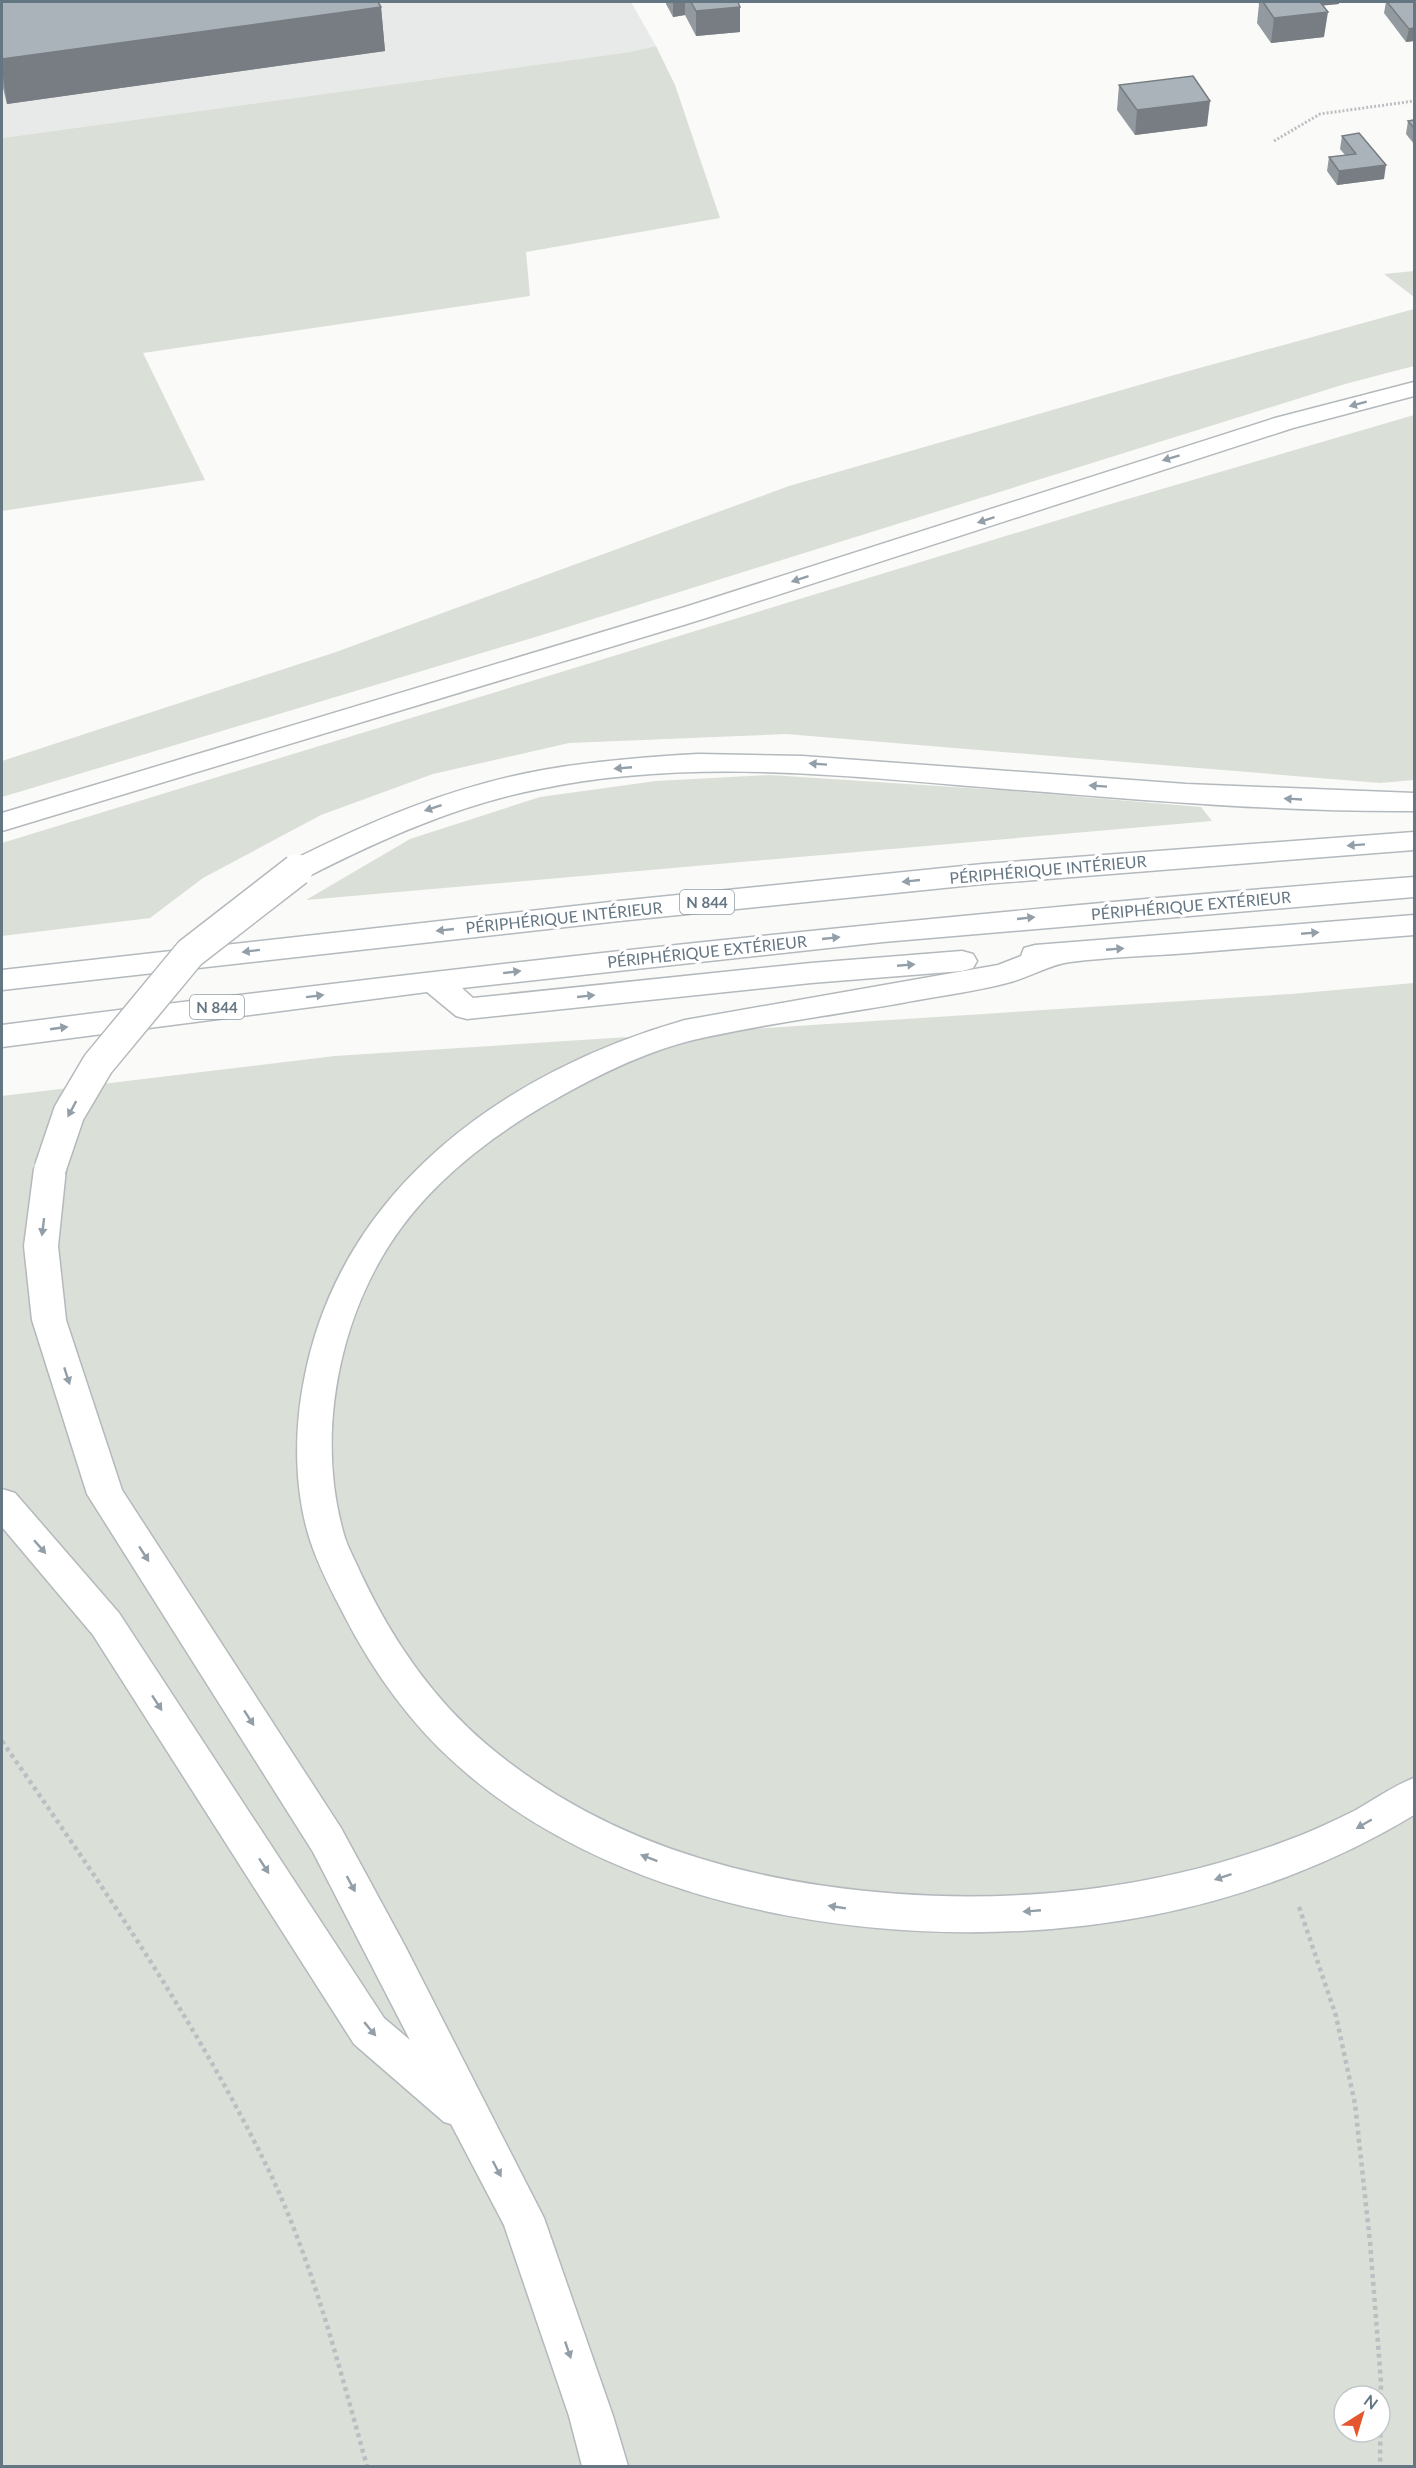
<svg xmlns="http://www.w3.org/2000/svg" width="1416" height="2468" font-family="Lato,sans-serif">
<rect width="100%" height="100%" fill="#fafaf8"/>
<path fill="#e8e9e9" d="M2 2H631L656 46 630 52 2 138Z"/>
<g fill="#dadfd7" fill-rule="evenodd">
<path d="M656 46 675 85 720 218 526 252 530 296 143 353 205 480 2 511V138L630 52Z"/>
<path d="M1414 271V297L1384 274Z"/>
<path d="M1414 309V366L1345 384 542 635 2 797V761L336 652 789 486 1167 377Z"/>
<path d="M1414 415V780L1380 783 786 734 569 743 433 774 321 815 203 878 150 918 2 936V843L1104 506Z"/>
<path d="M770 775 999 790 1201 807 1212 821 306 900 410 839 540 797 656 781Z"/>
<path d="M1414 983V2466H2V1096L335 1056 1291 994ZM1344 2396H1380V2432H1344Z"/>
</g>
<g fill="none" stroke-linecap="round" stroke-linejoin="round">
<g stroke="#b4b9bd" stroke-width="3">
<g id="highway">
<path d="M1414 382V396L1293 428 703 619 2 831V813L685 607 1275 418Z"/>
<path d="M698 754 802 756 1186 784 1414 793V811C1262 812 1109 797 957 785 818 773 677 760 539 789 458 805 381 839 307 877L297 880 287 877 282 870 287 863C368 822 453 786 543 770 594 761 646 757 698 754Z"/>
<path d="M1414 832V850L983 884 619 921 2 990V970L619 901 983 864Z"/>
<path d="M1414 877V897L883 942 462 988 473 998 811 963 962 951 973 954 977 961 973 968 962 971 811 983 467 1019 456 1016 427 992 2 1047V1025C472 964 942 913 1414 877Z"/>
<path d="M1414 915V935C1339 941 1264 947 1189 953 1149 956 1109 957 1070 962 1048 965 1028 978 1007 983 973 992 937 996 902 1003 833 1015 762 1024 693 1040 643 1052 592 1078 547 1104 487 1139 428 1185 390 1244 336 1328 316 1442 345 1538 349 1550 356 1562 361 1574 391 1638 432 1698 486 1744 583 1826 700 1868 825 1886 977 1908 1138 1896 1283 1842 1308 1833 1332 1822 1356 1810 1375 1799 1393 1786 1414 1778V1815C1335 1863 1244 1897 1153 1915 929 1959 632 1922 457 1765 409 1722 372 1670 343 1613 331 1590 318 1565 310 1540 294 1490 294 1431 304 1380 340 1188 506 1071 685 1020L998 965 1021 956 1024 948 1035 945Z"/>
<path d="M50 1157 61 1161 66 1169 58 1246 66 1320 122 1490 341 1828 405 1946 544 2218 613 2416 628 2466H582L569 2416 504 2225 451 2124 444 2122 354 2044 93 1635 2 1527V1489L15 1493 119 1613 384 2018 410 2040 313 1852 87 1494 32 1320 24 1246 34 1169 39 1161Z"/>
</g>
</g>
<path stroke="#bbbfc2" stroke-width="3" stroke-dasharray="2 2" stroke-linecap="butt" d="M1274 141 1320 114 1414 101"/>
<g stroke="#bbbfc2" stroke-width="4.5" stroke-dasharray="4 4" stroke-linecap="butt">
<path d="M2 1741C98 1880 196 2020 270 2173 314 2266 339 2367 367 2466"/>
<path d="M1299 1907 1336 2016 1355 2104 1370 2242 1381 2382 1380 2466"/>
</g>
<use href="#highway" fill="#fff" fill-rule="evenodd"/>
<g stroke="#b4b9bd" stroke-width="34" stroke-linecap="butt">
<path id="highway-bridge" d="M50 1169 69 1113 98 1064 190 953 297 870"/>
</g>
<use href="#highway-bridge" stroke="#fff" stroke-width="31"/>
</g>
<g fill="#929a9f">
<path d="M2 2 381 7 385 51 7 104 2 84Z"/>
<path d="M666 2H738L740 7V32L696 36 685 15 673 17 666 4Z"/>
<path d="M1258 2H1339V4L1323 5 1324 37 1271 43 1257 23 1259 4Z"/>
<path d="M1386 2H1414V41L1406 42 1384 13Z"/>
<path d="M1119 85 1207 126 1135 135 1117 110Z"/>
<path d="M1414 120V144L1406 134 1408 121Z"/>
<path d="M1342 136 1384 179 1337 185 1327 171 1329 157 1345 155 1340 149Z"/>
</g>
<g fill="#777d82">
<path d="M673 2H685V15L673 17Z"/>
<path d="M1310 2H1339V4L1319 6 1328 12 1324 37 1271 43 1274 18Z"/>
<path d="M381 7 385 51 7 104 2 70V59Z"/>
<path d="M740 7V32L696 36V11Z"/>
<path d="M1414 28V41L1406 42 1409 29Z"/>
<path d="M1210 101 1207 126 1135 135 1137 110Z"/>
<path d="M1386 165 1384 179 1337 185 1339 171Z"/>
</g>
<g fill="#aab3b9" stroke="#777d82" stroke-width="1.5">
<path d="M2 2H378L381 7 2 59Z"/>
<path d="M691 2H738L740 7 696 11Z"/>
<path d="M1263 2H1320L1328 12 1274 18Z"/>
<path d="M1387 2H1414V28L1409 29Z"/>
<path d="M1193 76 1210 101 1137 110 1119 85Z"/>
<path d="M1414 120V128L1408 121Z"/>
<path d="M1359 133 1386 165 1339 171 1329 157 1356 154 1342 136Z"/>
</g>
<defs><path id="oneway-solid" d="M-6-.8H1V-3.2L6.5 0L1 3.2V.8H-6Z" transform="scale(1.5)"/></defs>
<g fill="#939fa8">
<use href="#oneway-solid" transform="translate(1358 404) rotate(165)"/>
<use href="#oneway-solid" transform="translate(1171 458) rotate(163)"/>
<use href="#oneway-solid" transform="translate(986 520) rotate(162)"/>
<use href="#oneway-solid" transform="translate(800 579) rotate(162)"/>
<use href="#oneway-solid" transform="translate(818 764) rotate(-176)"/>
<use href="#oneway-solid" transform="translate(623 768) rotate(175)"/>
<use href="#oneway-solid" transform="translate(1098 786) rotate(-176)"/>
<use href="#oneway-solid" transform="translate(1293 799) rotate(-177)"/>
<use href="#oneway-solid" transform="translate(433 808) rotate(162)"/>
<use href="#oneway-solid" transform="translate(1356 845) rotate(176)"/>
<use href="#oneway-solid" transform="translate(911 881) rotate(174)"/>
<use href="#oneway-solid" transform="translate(1026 918) rotate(-6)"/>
<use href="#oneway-solid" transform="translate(445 930) rotate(174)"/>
<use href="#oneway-solid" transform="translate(1310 933) rotate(-5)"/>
<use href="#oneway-solid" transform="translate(831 938) rotate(-6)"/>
<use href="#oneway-solid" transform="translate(1115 949) rotate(-5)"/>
<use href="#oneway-solid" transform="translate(251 951) rotate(173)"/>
<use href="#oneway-solid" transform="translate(906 965) rotate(-5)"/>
<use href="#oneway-solid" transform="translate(512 972) rotate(-7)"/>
<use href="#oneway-solid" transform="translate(315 996) rotate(-7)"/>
<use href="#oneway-solid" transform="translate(586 996) rotate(-6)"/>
<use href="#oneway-solid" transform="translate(59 1028) rotate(-8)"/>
<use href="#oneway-solid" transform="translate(72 1109) rotate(118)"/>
<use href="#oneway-solid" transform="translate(43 1227) rotate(97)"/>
<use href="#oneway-solid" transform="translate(67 1376) rotate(72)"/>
<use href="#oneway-solid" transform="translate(40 1547) rotate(49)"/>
<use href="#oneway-solid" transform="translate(144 1554) rotate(57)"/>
<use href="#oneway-solid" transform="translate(157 1703) rotate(57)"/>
<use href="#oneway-solid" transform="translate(249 1718) rotate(57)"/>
<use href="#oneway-solid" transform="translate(1364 1824) rotate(150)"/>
<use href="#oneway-solid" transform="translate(649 1858) rotate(-159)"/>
<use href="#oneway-solid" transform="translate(264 1866) rotate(57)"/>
<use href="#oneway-solid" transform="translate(1223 1877) rotate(162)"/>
<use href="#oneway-solid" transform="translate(351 1884) rotate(62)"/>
<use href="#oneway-solid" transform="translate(837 1907) rotate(-171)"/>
<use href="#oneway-solid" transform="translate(1032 1911) rotate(175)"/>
<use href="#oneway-solid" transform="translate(370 2029) rotate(50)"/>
<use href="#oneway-solid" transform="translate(497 2169) rotate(62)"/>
<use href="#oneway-solid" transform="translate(568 2350) rotate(71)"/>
</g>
<g text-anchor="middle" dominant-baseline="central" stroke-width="6" stroke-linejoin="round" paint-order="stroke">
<g fill="#fff" stroke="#939fa8" stroke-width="1.5">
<rect x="680" y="890" width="54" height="24" rx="4.5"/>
<rect x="190" y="995" width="54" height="24" rx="4.5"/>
</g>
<g font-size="15" font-weight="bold" fill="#657683">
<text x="707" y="902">N 844</text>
<text x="217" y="1007">N 844</text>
</g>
<g font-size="16" fill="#657683" stroke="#fff">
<text transform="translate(1048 869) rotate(-5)">PÉRIPHÉRIQUE INTÉRIEUR</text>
<text transform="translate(1191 905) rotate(-5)">PÉRIPHÉRIQUE EXTÉRIEUR</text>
<text transform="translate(564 917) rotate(-6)">PÉRIPHÉRIQUE INTÉRIEUR</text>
<text transform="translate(707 951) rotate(-6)">PÉRIPHÉRIQUE EXTÉRIEUR</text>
</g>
</g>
<rect width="1416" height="2468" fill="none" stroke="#657683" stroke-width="6"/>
<g transform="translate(1362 2414) rotate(37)"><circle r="28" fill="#ffffff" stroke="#c1c8cd" stroke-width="1.5"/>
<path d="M0-4.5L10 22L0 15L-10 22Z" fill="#e4572e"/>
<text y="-9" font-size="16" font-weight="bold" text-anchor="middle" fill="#657683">N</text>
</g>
</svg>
